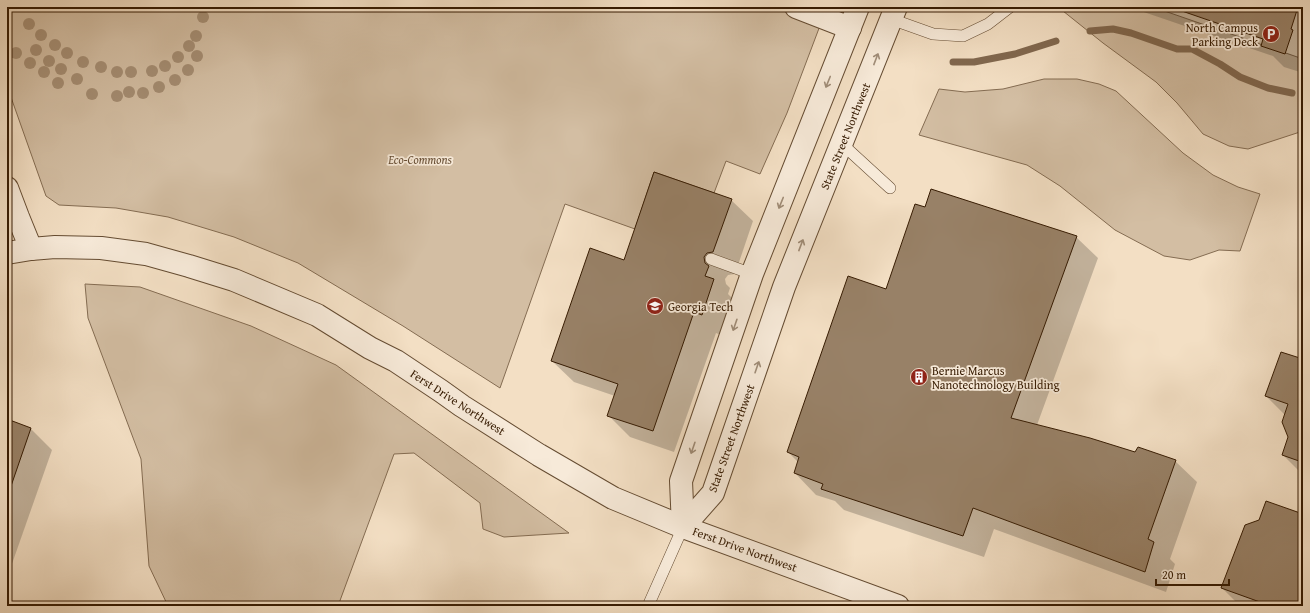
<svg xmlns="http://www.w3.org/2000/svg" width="1310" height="613" font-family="'Gentium Book Plus',serif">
<rect width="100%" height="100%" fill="#f3dfc4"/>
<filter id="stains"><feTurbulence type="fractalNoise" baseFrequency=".005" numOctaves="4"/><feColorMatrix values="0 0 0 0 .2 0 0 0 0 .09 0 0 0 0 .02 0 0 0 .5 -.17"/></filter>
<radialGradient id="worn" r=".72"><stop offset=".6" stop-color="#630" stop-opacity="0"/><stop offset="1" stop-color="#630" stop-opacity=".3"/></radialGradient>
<g fill="#d3bea3" stroke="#846c52">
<path d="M7 7H775L821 23 787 113 760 174 726 161 714 193 654 172 635 229 565 204 500 388 403 326 298 263 234 237 168 217 116 208 59 205 46 196 7 86Z"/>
<path d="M1058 7H1153L1303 59V131L1248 149 1229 146 1203 134 1177 103 1156 82 1103 43Z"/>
<path d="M1044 79H1077L1099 84 1116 91 1183 153 1213 175 1238 187 1260 194 1240 251 1219 250 1190 260 1164 256 1115 230 1060 186 1027 165 919 135 939 89 965 92 1003 89Z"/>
<path d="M85 284 140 287 251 326 336 365 569 533 504 537 483 529 480 503 414 453 394 454 338 606H168L149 566 141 459 88 318Z"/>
</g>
<g fill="#0003">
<path d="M1129 7H1303V73L1284 67 1273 56Z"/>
<path d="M731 200 753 221 735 274 728 275 725 279 726 284 730 288 728 294 735 301 723 336 716 333 674 452 630 437 608 415 615 396 574 382 552 361 625 261Z"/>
<path d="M925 208 1076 237 1098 258 1037 425 1136 453 1175 461 1197 482 1170 559 1175 564 1166 592 994 529 984 557 844 510 835 501 816 495 795 473 798 462 788 452 886 290Z"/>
<path d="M1303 360V475L1283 455 1289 437 1285 415 1266 396Z"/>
<path d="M7 420 31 429 52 450 7 578Z"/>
<path d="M1303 515V606H1240L1222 588Z"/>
</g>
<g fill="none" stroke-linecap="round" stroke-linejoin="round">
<g stroke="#81684f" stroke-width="7">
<path d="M1090 31 1113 29 1131 33 1177 49H1192L1220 64 1240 77 1268 88 1292 93"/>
<path d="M953 62H974L1015 54 1056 41"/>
</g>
</g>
<g fill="#988167" stroke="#361b02">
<path d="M1180 7H1298L1291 29 1293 30 1285 54 1261 46 1263 39 1179 10Z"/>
<path d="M654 172 732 199 713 252 707 253 704 257 705 263 709 266 705 276 714 279 702 315 694 312 653 431 607 416 618 384 551 361 590 248 624 260Z"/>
<path d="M931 189 1077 236 1011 418 1090 438 1135 452 1138 447 1176 460 1148 539 1154 542 1145 572 973 508 963 536 821 489 823 484 794 473 799 457 787 452 848 276 886 289 915 204 925 207Z"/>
<path d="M1281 352 1303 359V470L1299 461 1282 455 1288 437 1282 422 1288 404 1265 396Z"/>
<path d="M7 419 31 428 10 489 7 488Z"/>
<path d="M1266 501 1303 514V606H1271L1221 588 1245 525 1259 520Z"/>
</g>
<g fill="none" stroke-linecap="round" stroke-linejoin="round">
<g stroke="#654c32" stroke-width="12">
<g id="service">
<path d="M891 19 933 34 963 36 988 24 1010 7"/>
<path d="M842 144 890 188"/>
<path d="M711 259 752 274"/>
<path d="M648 606 683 527"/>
</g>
</g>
<g stroke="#654c32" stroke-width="24">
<g id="minor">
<path d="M796 7 850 28"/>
<path d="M683 527 713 493 784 287 896 7"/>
<path d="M683 527 681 481 752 274 858 7"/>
</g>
</g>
<g stroke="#654c32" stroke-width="24">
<g id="tertiary">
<path d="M7 188 18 217 31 249"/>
<path d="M7 253 31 249 55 247 101 248 146 254 189 266 234 280 317 315 370 348 396 361 441 391 462 406 539 455 613 498 683 527 898 606"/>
</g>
</g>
<use href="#service" stroke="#f7ead9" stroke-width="11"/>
<use href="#minor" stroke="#f7ead9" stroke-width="22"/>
<use href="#tertiary" stroke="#f7ead9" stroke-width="22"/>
</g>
<g fill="#a58e74">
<circle cx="203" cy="17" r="6"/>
<circle cx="29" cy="24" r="6"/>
<circle cx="41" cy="35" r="6"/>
<circle cx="196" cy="36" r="6"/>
<circle cx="55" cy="45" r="6"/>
<circle cx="189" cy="46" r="6"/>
<circle cx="36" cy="50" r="6"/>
<circle cx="16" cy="53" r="6"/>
<circle cx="67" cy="53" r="6"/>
<circle cx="197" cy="56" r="6"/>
<circle cx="178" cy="57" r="6"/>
<circle cx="49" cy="61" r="6"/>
<circle cx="83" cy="62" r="6"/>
<circle cx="30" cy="63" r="6"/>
<circle cx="165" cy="66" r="6"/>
<circle cx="101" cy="67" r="6"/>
<circle cx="61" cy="69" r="6"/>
<circle cx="188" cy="70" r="6"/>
<circle cx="152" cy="71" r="6"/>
<circle cx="44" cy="72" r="6"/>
<circle cx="117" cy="72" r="6"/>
<circle cx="131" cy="72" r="6"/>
<circle cx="77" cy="79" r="6"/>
<circle cx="175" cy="80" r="6"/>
<circle cx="58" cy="83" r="6"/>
<circle cx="159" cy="87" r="6"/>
<circle cx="129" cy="92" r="6"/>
<circle cx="143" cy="93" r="6"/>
<circle cx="92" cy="94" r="6"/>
<circle cx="117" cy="96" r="6"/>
</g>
<defs><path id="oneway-shaft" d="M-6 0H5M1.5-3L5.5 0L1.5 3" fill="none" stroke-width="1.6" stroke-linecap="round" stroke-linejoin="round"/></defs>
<g stroke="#a08d78">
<use href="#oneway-shaft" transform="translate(876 59) rotate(-69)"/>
<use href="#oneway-shaft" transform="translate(828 82) rotate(112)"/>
<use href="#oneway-shaft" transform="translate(781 203) rotate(112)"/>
<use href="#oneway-shaft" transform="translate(801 245) rotate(-69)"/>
<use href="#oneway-shaft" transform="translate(735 325) rotate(109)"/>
<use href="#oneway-shaft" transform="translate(757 367) rotate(-71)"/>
<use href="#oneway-shaft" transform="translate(693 448) rotate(109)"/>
</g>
<defs>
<g id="parking-disc" transform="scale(0.9)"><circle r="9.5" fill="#8f2418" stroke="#f7ead9"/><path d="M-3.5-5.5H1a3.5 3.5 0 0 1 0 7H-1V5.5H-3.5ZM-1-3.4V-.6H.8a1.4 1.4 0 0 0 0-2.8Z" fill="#fff"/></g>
<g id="university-disc" transform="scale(0.9)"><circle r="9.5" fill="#8f2418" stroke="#f7ead9"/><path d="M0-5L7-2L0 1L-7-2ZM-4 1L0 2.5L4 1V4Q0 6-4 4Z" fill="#fff"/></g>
<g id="building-disc" transform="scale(0.9)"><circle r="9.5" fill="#8f2418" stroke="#f7ead9"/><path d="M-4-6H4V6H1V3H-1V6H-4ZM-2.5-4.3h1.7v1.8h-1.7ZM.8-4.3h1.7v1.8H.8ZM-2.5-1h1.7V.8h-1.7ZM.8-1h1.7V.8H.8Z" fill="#fff"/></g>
</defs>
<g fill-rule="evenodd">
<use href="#parking-disc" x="1271" y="34"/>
<use href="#university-disc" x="655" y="306"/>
<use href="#building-disc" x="919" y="377"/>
</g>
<g text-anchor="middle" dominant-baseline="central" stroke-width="3.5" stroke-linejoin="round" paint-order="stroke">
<g font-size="12" fill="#361b02" stroke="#f7ead9" text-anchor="start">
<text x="1258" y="27" text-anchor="end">North Campus<tspan x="1258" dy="14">Parking Deck</tspan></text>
<text x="668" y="306">Georgia Tech</text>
<text x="932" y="370">Bernie Marcus<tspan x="932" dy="14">Nanotechnology Building</tspan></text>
</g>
<g font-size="12" fill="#361b02" stroke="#f7ead9">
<text transform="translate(845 136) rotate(-68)">State Street Northwest</text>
<text transform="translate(458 402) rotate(33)">Ferst Drive Northwest</text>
<text transform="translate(731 438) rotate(-70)">State Street Northwest</text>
<text transform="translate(745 549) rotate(20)">Ferst Drive Northwest</text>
</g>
<g font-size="12" font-style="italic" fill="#654c32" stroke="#f7ead9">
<text x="420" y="159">Eco-Commons</text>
</g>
</g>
<rect width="1310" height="613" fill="none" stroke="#f3dfc4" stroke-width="24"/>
<rect x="8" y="8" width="1294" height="597" fill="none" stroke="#361b02" stroke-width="2"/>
<rect x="12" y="12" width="1286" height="589" fill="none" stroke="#361b02"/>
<path d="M1156 579v6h73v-6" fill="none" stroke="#361b02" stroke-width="2"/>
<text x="1162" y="579" font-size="12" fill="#361b02" stroke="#f7ead9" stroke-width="3" paint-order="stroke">20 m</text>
<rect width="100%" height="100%" filter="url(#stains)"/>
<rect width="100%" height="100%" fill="url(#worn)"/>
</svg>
